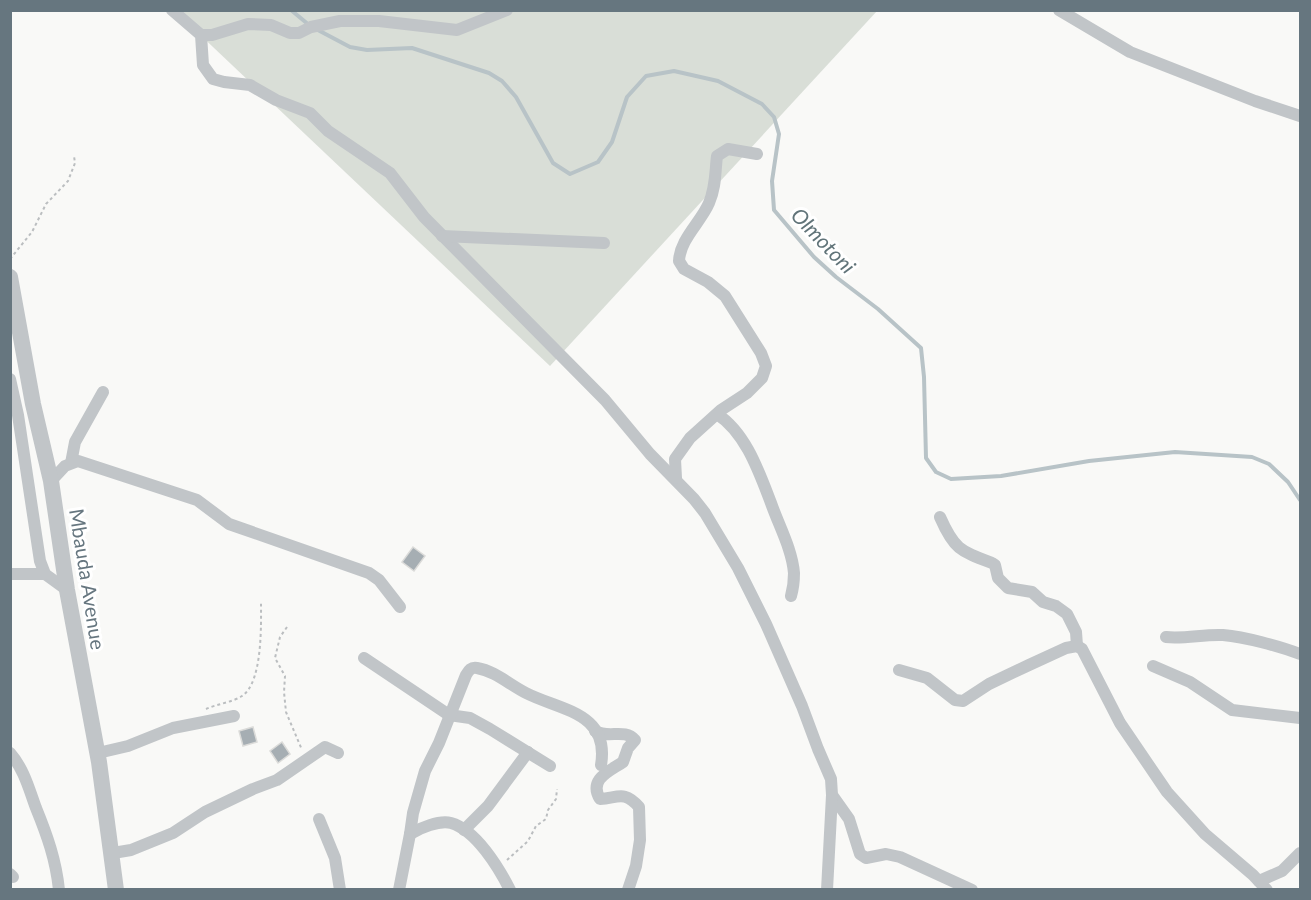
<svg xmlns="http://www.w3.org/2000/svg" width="1311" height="900" font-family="Lato,sans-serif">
<rect width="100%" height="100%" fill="#f9f9f7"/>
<path fill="#d9ded7" d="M175 11H877L550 366Z"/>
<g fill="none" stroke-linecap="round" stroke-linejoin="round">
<g stroke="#b8c3c7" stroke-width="4">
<path d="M291 10 309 25"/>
<path d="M316 29 350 47 367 50 412 48 489 73 502 81 516 97 553 163 570 174 598 162 612 142 627 97 646 76 674 71 718 81 762 104 774 117 779 134 772 181 774 210 814 257 836 277 878 309 921 348 924 377 926 458 936 472 951 479 1001 476 1089 461 1175 452 1252 457 1269 464 1288 482 1300 500"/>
</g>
</g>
<g fill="#a6aeb3" stroke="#dbdbd9" stroke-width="1.5">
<path d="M413 547 425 556 414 571 402 562Z"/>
<path d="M253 727 257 742 243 746 239 731Z"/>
<path d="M282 742 290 754 278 763 270 751Z"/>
</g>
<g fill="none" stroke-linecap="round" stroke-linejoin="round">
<g stroke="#bbbec0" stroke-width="2" stroke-dasharray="3 3" stroke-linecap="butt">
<path d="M10 259 32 232 46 204 68 181 75 163 74 156"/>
<path d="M287 627 280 637 275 658 285 676 284 692 286 712 302 750"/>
<path d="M206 709C217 704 233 702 242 696 263 682 261 624 261 601"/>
<path d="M507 860 528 841 536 826 546 819 548 810 556 799 557 789"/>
</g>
<g stroke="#c1c5c8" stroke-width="12">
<path d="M172 10 201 35 203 65 213 79 224 82 250 85 276 100 310 113 328 131 390 173 424 217 605 400 650 454 694 499 705 513 738 568 766 624 802 706 818 749 831 779 832 795 849 819 860 854 866 858 886 854 900 857 972 890"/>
<path d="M1059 10 1130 52 1255 101 1300 116"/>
<path d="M201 35H212L248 24 271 25 290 33H299L311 27 340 21H379L457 30 507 10"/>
<path d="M442 236 604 243"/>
<path d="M10 379 18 415 40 561 45 574 67 590"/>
<path d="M717 414C746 433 759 472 771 503 779 526 792 549 794 573 794 581 793 589 791 596"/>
<path d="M71 463 75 442 103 392"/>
<path d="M676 478 675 459 690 438 721 410 747 393 762 378 766 366 761 353 725 296 708 282 684 269 679 261C680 239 701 222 709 203 716 187 715 172 717 156L728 149 757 154"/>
<path d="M51 481 65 466 78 461 197 500 229 524 369 573 379 580 400 607"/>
<path d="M940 517C954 549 960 551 992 563L995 565 998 578 1008 588 1032 592 1043 602 1056 606 1067 614 1076 632 1077 646"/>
<path d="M10 574H45"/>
<path d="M1166 637C1185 639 1204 634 1223 635 1245 637 1279 646 1300 654"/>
<path d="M364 658 449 715 470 718 490 729 550 766"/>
<path d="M1153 666 1190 682 1232 710 1300 718"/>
<path d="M899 670 927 678 955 700 963 701 989 684 1029 665 1066 648 1077 646 1082 649 1120 723 1167 792 1205 834 1253 875 1267 890"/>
<path d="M595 731C609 739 624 728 635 740L628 748 623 762C610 771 588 779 600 799 618 798 624 790 639 807L640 840 636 866 628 890"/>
<path d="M10 753C24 769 29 789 36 808 47 835 56 860 59 890"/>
<path d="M98 753 128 746 173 728 234 716"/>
<path d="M319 819 335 858 340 890"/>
<path d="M464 830 488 806 528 752"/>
<path d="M410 834C420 828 439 820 451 823 476 830 499 868 510 890"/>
<path d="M113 853 131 850 173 833 205 812 253 789 277 780 325 747 338 753"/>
<path d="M10 874 13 877"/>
<path d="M1259 881 1282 871 1300 853"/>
<path d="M399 890 410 834 413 813 425 771 439 743 466 675C469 670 471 667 477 668 495 671 510 685 526 693 559 710 610 712 601 765"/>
<path d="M827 890 832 795"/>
</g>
<path stroke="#c1c5c8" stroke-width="16" d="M10 277 33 404 51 481 67 590 99 762 116 890"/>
</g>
<g text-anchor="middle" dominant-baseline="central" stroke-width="6" stroke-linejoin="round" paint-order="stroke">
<g font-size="20" fill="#66767f" stroke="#fff">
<text transform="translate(88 579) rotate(81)">Mbauda Avenue</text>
</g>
<g font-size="21" font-style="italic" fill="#617479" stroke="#fff">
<text transform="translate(824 240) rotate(46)">Olmotoni</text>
</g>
</g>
<rect width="1311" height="900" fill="none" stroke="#66767f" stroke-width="24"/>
</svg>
